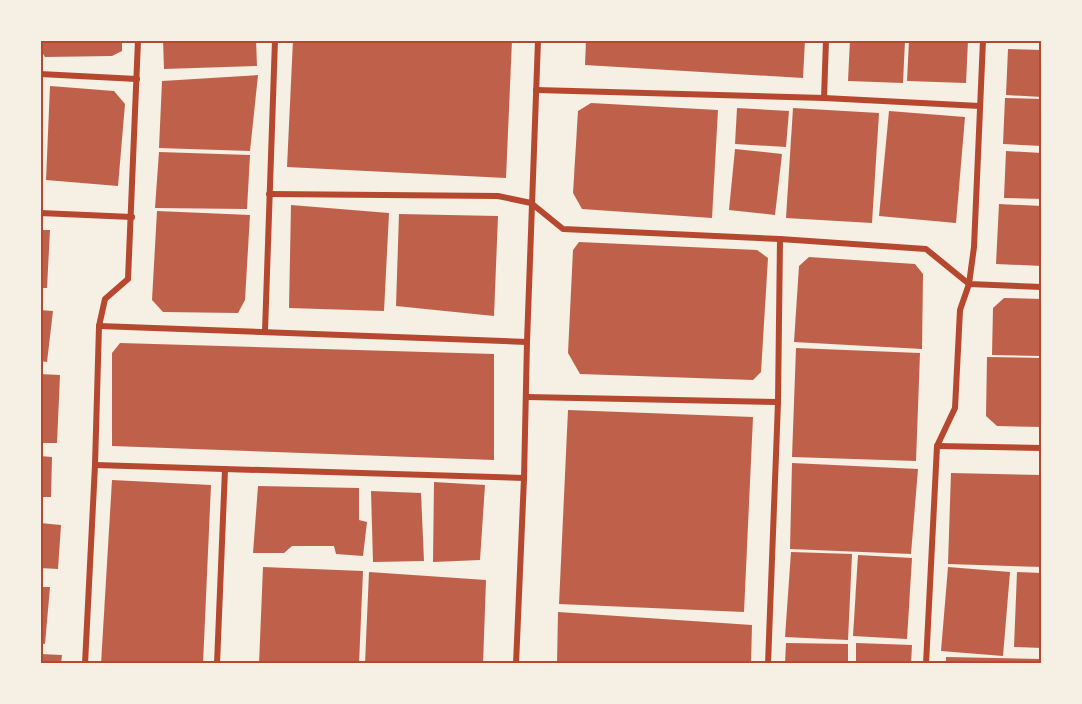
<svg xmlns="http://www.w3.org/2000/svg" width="1082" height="704" font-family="'Crimson Pro',serif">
<rect width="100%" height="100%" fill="#f6efe4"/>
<g fill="#bf614a">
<path d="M40 40H122V51L112 56 45 57 40 49Z"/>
<path d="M163 40H256L257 66 164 69Z"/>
<path d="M293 40H512L506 178 287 167Z"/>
<path d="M586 40H805L803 78 585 65Z"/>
<path d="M850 40H905L903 83 848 81Z"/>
<path d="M909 40H968L966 83 907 81Z"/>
<path d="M1008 49 1042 50V97L1006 95Z"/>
<path d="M258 75 250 151 159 148 162 81Z"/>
<path d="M50 86 114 91 125 104 118 186 46 180Z"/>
<path d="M1005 98 1042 99V146L1003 144Z"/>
<path d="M591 103 718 110 712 218 582 209 573 193 578 111Z"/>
<path d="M737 108 789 111 786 147 735 144Z"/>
<path d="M793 108 879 113 872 223 786 218Z"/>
<path d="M889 111 965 117 956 223 879 216Z"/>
<path d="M735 149 782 154 775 215 729 210Z"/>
<path d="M1006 151 1042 153V199L1004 198Z"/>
<path d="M159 152 250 155 247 209 155 208Z"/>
<path d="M999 204 1042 206V266L996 264Z"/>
<path d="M291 205 389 213 384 311 289 308Z"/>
<path d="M157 211 250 215 245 300 238 313 163 312 152 300Z"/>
<path d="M399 214 498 216 494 316 396 306Z"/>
<path d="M40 230H50L47 288H40Z"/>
<path d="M579 242 757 250 768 258 761 372 753 380 580 374 568 353 573 250Z"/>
<path d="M809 257 915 264 923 274 922 349 794 342 799 266Z"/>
<path d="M1004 298 1042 299V356L992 355 993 308Z"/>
<path d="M40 310 53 311 47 362 40 361Z"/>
<path d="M120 343 494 354V460L112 446V353Z"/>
<path d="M796 348 920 353 916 461 792 457Z"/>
<path d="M987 357 1042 358V427L997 426 986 416Z"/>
<path d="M40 374 60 375 57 443H40Z"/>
<path d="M568 410 753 417 744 612 559 604Z"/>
<path d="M40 456 52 457 51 497H40Z"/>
<path d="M792 463 918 469 911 554 790 549Z"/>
<path d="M951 473 1042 475V567L948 564Z"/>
<path d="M112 480 211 485 203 664H101Z"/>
<path d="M434 482 485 485 480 560 433 562Z"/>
<path d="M258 486 359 488V520L367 522 363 556 336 554 334 546H292L284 553H253Z"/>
<path d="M371 491 421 493 424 561 373 562Z"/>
<path d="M40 523 61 525 58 569 40 568Z"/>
<path d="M791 552 852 554 848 640 785 637Z"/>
<path d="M858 555 912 558 907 639 853 636Z"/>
<path d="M263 567 363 571 359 664H259Z"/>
<path d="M948 567 1010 572 1003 656 941 651Z"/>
<path d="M369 572 486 580 483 664H365Z"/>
<path d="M1017 572 1042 573V648L1014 647Z"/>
<path d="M40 587H50L45 644 40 643Z"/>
<path d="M558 612 752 625 751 664H557Z"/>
<path d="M786 643 848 644V664H785Z"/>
<path d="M856 643 912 645 911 664H856Z"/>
<path d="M40 654 62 655 61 664H40Z"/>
<path d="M946 657 1042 659V664H946Z"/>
</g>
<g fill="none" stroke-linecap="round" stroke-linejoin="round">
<g stroke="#b5482f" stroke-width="6">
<path d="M40 74 137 79"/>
<path d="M536 90 824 98 980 106"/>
<path d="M824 98 826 40"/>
<path d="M269 194 498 196 531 203 563 229 780 239 926 249 969 284 1042 287"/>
<path d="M40 213 132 217"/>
<path d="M99 326 527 342"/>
<path d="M265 331 275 40"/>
<path d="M527 397 778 402"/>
<path d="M937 446 1042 448"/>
<path d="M95 465 524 478"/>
<path d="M85 664 95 465 99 326 105 299 128 279 138 40"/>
<path d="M217 664 225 469"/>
<path d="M516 664 524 478 527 342 538 40"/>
<path d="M768 664 778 402 780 239"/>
<path d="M926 664 937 446 955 408 960 310 969 284 974 247 983 40"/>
</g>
</g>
<rect width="1082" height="704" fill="none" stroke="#f6efe4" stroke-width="84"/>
<rect x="42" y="42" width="998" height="620" fill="none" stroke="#b5482f" stroke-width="2"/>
</svg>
